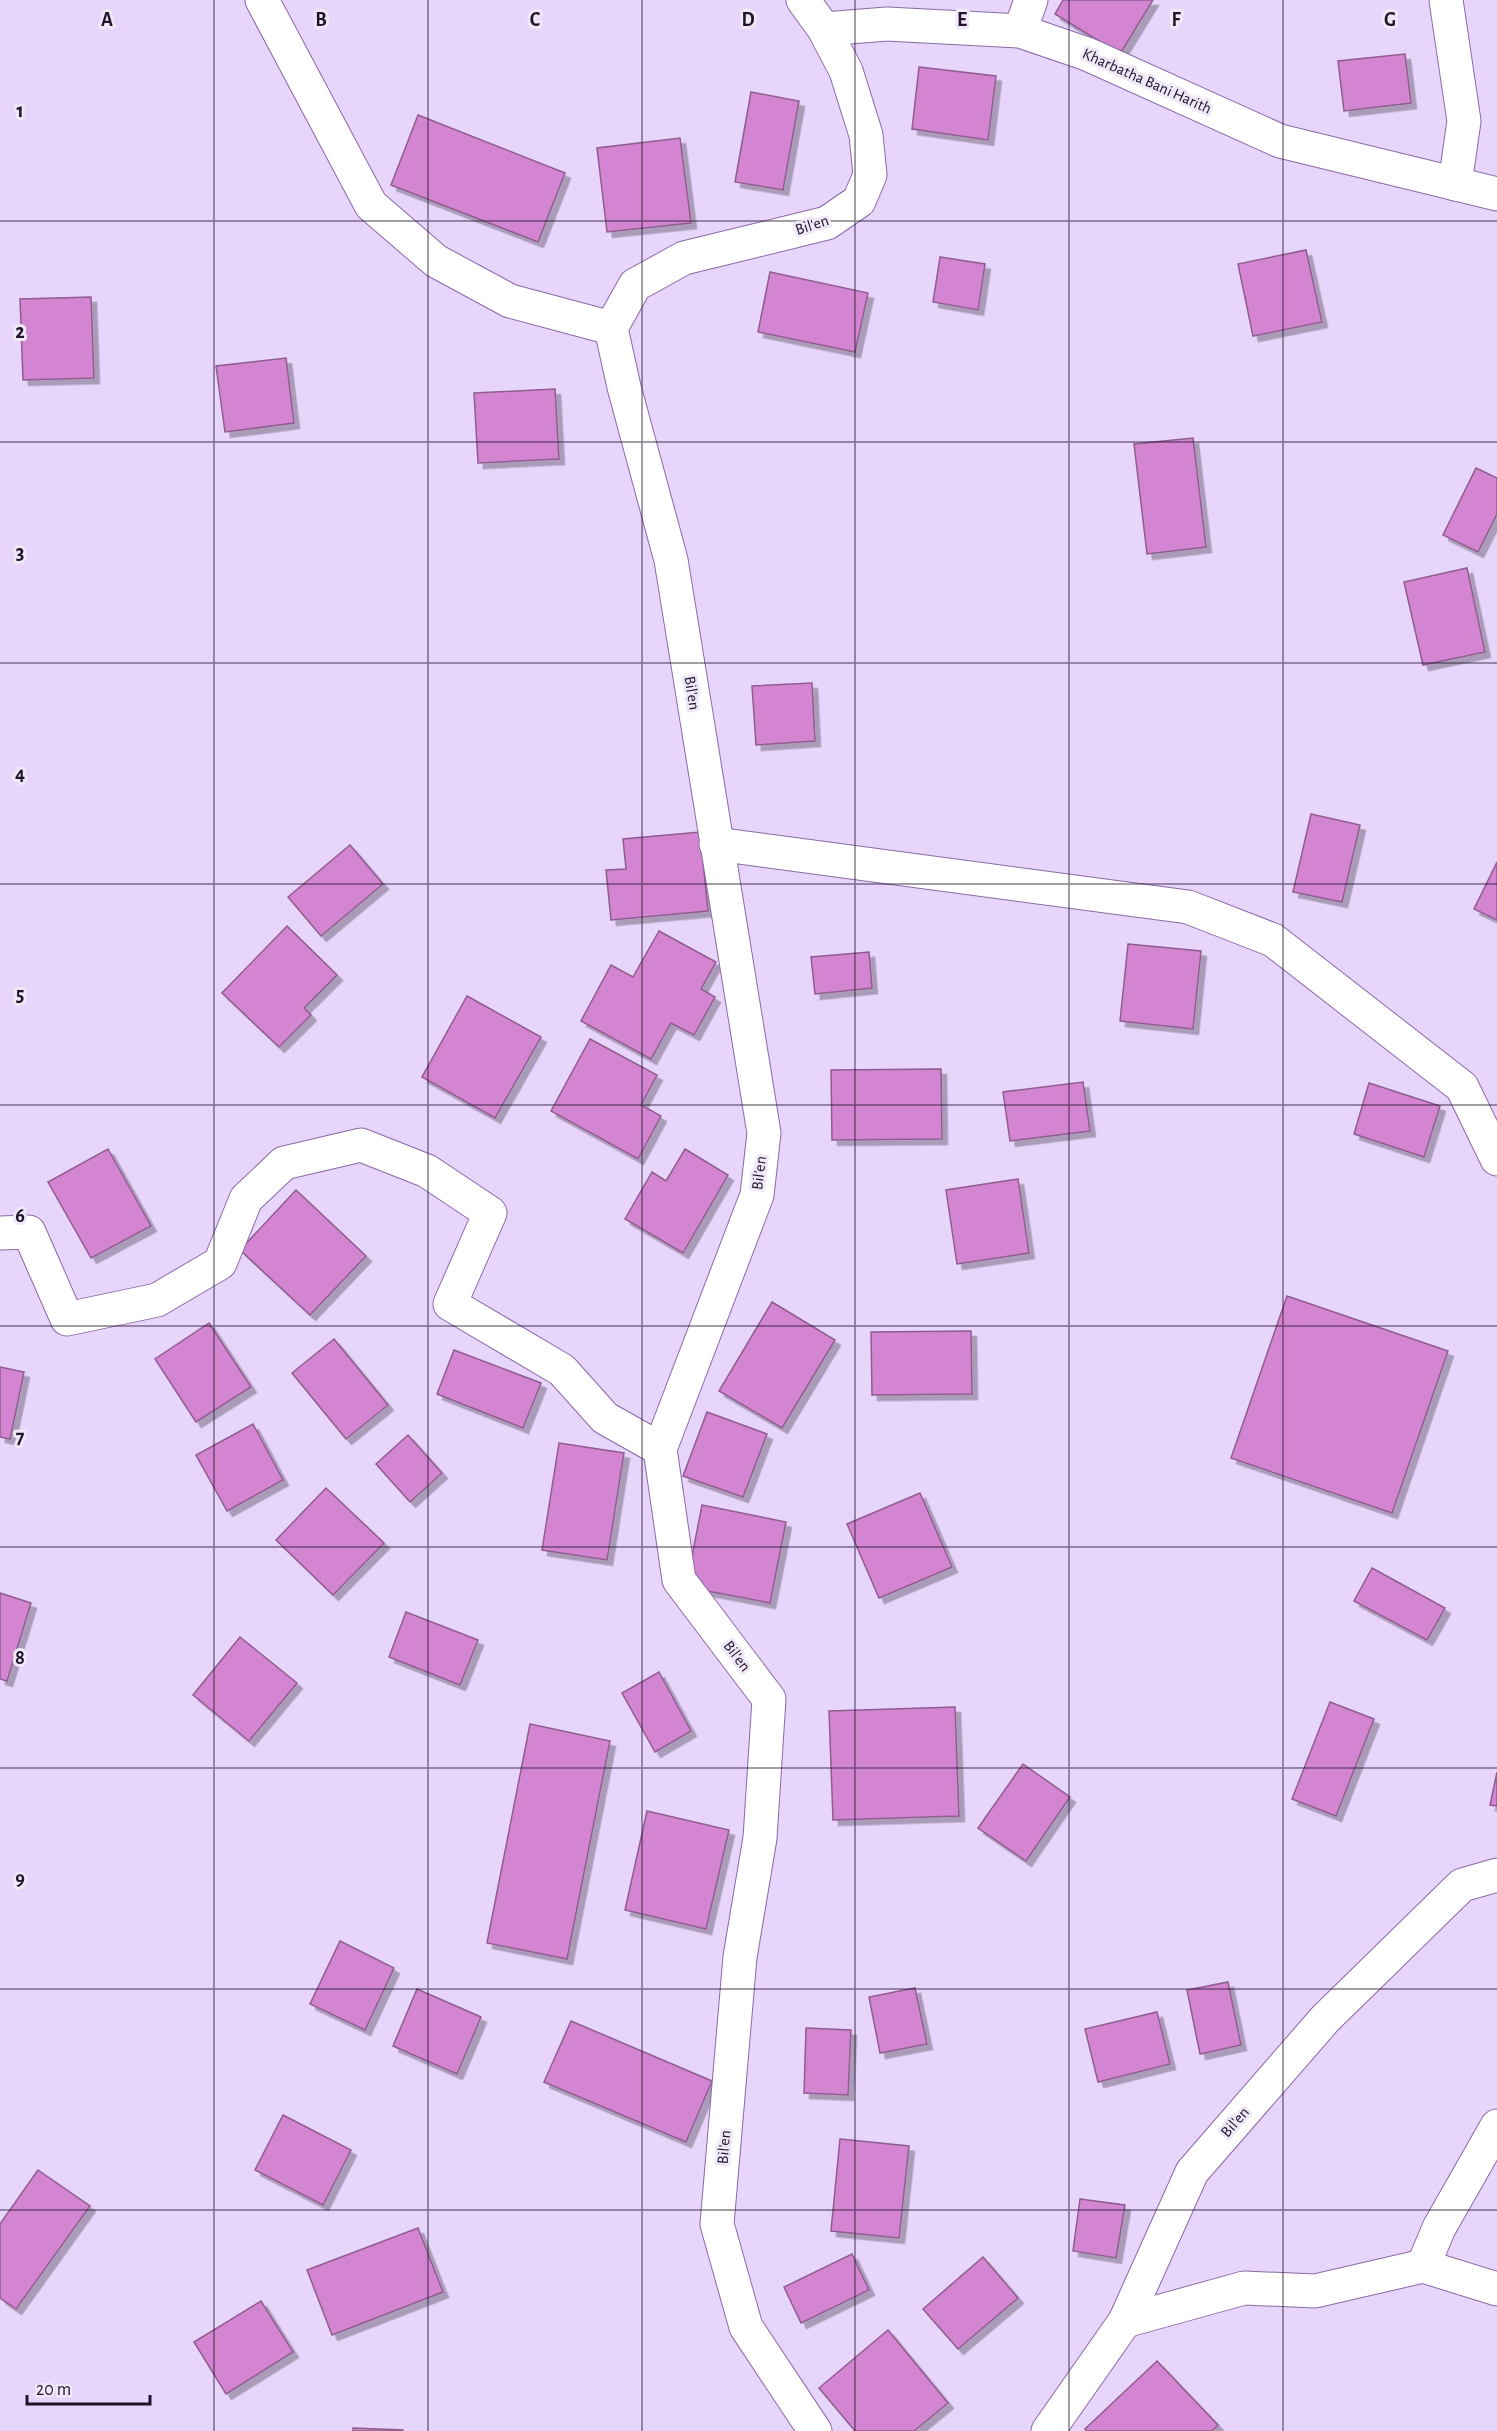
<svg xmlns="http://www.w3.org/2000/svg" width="1497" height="2431" font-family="'Alegreya Sans',sans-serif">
<defs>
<filter id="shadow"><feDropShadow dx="5.5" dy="5.5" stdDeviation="0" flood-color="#0004"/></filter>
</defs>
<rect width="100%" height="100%" fill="#e8d5fc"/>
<g fill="#d385d1" stroke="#8f5d8e" stroke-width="1.5" filter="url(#shadow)">
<path d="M1063 0H1153L1120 54 1055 14Z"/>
<path d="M1405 54 1411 103 1344 111 1338 61Z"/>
<path d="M919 67 996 76 988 140 912 129Z"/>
<path d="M751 92 799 101 783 190 735 182Z"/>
<path d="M418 115 565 173 538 242 391 185Z"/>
<path d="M680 138 691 223 607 232 597 148Z"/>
<path d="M1306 250 1322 322 1253 336 1238 264Z"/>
<path d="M940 257 985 264 978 310 933 302Z"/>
<path d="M770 272 868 293 855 352 758 332Z"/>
<path d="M91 297 94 378 23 380 20 299Z"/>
<path d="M286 358 294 423 225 432 216 366Z"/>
<path d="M555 389 559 459 478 463 474 393Z"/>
<path d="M1193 438 1206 547 1147 554 1134 444Z"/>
<path d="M1476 468 1497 478V514L1478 552 1443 535Z"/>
<path d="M1467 568 1485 652 1423 665 1404 582Z"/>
<path d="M812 683 815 741 756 745 752 686Z"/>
<path d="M1311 814 1360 825 1342 902 1293 892Z"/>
<path d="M700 832 708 911 611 920 606 870 626 869 623 839Z"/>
<path d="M350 845 383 884 321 936 288 897Z"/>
<path d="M1497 862V920L1474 909Z"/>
<path d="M287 926 337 975 304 1008 311 1015 279 1047 222 993Z"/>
<path d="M659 931 716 962 701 989 715 997 694 1035 671 1023 651 1059 581 1021 611 965 633 977Z"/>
<path d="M1128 944 1201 951 1193 1029 1120 1021Z"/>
<path d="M869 952 872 988 815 994 811 957Z"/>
<path d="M467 996 541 1037 495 1118 422 1077Z"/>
<path d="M590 1039 657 1075 641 1105 661 1116 638 1159 551 1111Z"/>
<path d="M941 1069 942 1139 832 1140 831 1070Z"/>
<path d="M1083 1082 1090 1131 1010 1141 1003 1092Z"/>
<path d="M1369 1083 1440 1106 1424 1157 1354 1134Z"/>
<path d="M108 1149 151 1226 91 1258 48 1182Z"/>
<path d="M685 1149 728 1175 683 1253 625 1219 652 1172 666 1181Z"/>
<path d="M1018 1179 1029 1253 957 1264 946 1190Z"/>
<path d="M296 1190 366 1256 310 1315 240 1250Z"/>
<path d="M1287 1296 1448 1351 1392 1513 1231 1458Z"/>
<path d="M772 1302 835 1340 782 1428 719 1391Z"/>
<path d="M209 1323 251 1387 196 1422 155 1359Z"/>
<path d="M971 1331 972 1394 872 1395 871 1332Z"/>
<path d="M334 1339 388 1405 346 1439 292 1373Z"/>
<path d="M454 1350 541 1383 523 1428 437 1394Z"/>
<path d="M0 1367 24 1372 10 1439 0 1437Z"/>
<path d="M707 1412 767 1434 743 1497 683 1476Z"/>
<path d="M253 1424 283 1480 227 1511 196 1455Z"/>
<path d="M408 1435 442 1473 410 1502 376 1464Z"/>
<path d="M559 1443 624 1453 607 1560 542 1550Z"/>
<path d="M326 1488 384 1543 333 1595 276 1540Z"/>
<path d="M920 1493 952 1567 879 1598 847 1524Z"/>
<path d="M702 1505 786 1522 770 1603 686 1587Z"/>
<path d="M1372 1568 1445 1608 1427 1640 1354 1601Z"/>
<path d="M0 1593 31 1603 7 1681 0 1679Z"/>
<path d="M406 1612 478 1640 460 1685 389 1657Z"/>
<path d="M240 1637 297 1683 249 1741 193 1695Z"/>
<path d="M659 1672 691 1731 655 1752 622 1693Z"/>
<path d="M1330 1702 1374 1719 1336 1816 1292 1799Z"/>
<path d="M955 1707 959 1816 833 1820 829 1711Z"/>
<path d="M530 1724 610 1741 567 1959 487 1943Z"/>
<path d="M1023 1764 1070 1797 1026 1861 978 1828Z"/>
<path d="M1497 1772V1806L1490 1805Z"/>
<path d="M647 1811 729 1830 706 1929 625 1910Z"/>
<path d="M340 1941 394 1968 365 2030 310 2004Z"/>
<path d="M1228 1982 1241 2045 1200 2054 1187 1990Z"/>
<path d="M915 1988 927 2044 880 2053 869 1997Z"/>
<path d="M417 1989 481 2017 457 2074 393 2046Z"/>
<path d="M1157 2012 1170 2064 1098 2082 1085 2029Z"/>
<path d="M571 2021 712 2081 686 2142 544 2082Z"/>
<path d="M806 2028 851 2030 848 2095 804 2093Z"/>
<path d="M283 2115 351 2150 323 2205 255 2170Z"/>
<path d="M840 2139 909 2146 899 2238 831 2231Z"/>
<path d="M38 2170 90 2206 16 2309 0 2298V2224Z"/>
<path d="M1080 2199 1125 2205 1116 2258 1073 2251Z"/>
<path d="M418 2228 443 2292 332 2335 307 2270Z"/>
<path d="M852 2254 869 2290 801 2323 784 2287Z"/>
<path d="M983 2257 1018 2298 958 2349 923 2309Z"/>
<path d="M261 2301 293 2352 226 2394 194 2342Z"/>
<path d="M888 2330 948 2403 914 2431H855L819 2388Z"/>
<path d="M1157 2361 1218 2425 1212 2431H1086L1085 2429Z"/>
<path d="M353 2428 403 2430V2431H353Z"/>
</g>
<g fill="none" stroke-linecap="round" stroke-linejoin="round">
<g stroke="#896aa5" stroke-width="35">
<g id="minor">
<path d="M262 0 371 205 436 261 510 301 611 328"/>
<path d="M803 0 824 29 846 71 866 135 870 175 859 201 827 223 684 258 635 285 611 328 624 387 671 560 764 1133 757 1195 660 1449 679 1580 769 1699 760 1838 740 1957 717 2224 746 2327 815 2431"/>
<path d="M1446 0 1464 121 1455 184"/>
<path d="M824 29 887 24 1020 31 1087 54 1280 141 1497 194"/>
<path d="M1020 31 1031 0"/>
<path d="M716 844 1188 907 1273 940 1462 1087 1497 1159"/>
<path d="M0 1233 29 1232 67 1319 157 1300 220 1263 246 1199 284 1163 361 1145 427 1171 490 1213 450 1304 562 1370 605 1418 660 1449"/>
<path d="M1423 2266 1439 2228 1497 2126"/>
<path d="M1125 2321 1244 2288 1315 2291 1423 2266 1497 2289"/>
<path d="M1048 2431 1125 2321 1192 2172 1325 2019 1462 1885 1497 1875"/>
</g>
</g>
<use href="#minor" stroke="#fff" stroke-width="33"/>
</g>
<path fill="none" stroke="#20132b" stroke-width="1.5" stroke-opacity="0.55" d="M214 0V2431M428 0V2431M642 0V2431M855 0V2431M1069 0V2431M1283 0V2431M0 221H1497M0 442H1497M0 663H1497M0 884H1497M0 1105H1497M0 1326H1497M0 1547H1497M0 1768H1497M0 1989H1497M0 2210H1497"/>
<g text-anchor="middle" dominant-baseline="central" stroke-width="6" stroke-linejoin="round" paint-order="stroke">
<g font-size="16" fill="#20132b" stroke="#efe8f6">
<text transform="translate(1147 81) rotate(24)">Kharbatha Bani Harith</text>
<text transform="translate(812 225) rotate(-18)">Bil'en</text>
<text transform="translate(692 693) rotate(81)">Bil'en</text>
<text transform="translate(759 1173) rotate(-83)">Bil'en</text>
<text transform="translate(737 1656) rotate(53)">Bil'en</text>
<text transform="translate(1235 2122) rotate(-49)">Bil'en</text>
<text transform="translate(724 2147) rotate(-85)">Bil'en</text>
</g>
</g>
<g font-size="20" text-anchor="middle" font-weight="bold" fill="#20132b" stroke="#efe8f6" stroke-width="6" stroke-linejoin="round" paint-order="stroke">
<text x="107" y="26">A</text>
<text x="321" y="26">B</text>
<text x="535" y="26">C</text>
<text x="748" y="26">D</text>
<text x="962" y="26">E</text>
<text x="1176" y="26">F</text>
<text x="1390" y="26">G</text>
<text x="20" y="117">1</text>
<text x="20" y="338">2</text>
<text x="20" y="559">3</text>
<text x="20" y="780">4</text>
<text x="20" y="1001">5</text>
<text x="20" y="1222">6</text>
<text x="20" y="1443">7</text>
<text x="20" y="1664">8</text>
<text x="20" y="1885">9</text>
</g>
<path d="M27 2395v9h123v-9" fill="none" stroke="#20132b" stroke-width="3"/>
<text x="36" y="2395" font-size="18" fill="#20132b" stroke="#efe8f6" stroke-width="4.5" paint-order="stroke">20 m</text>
</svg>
